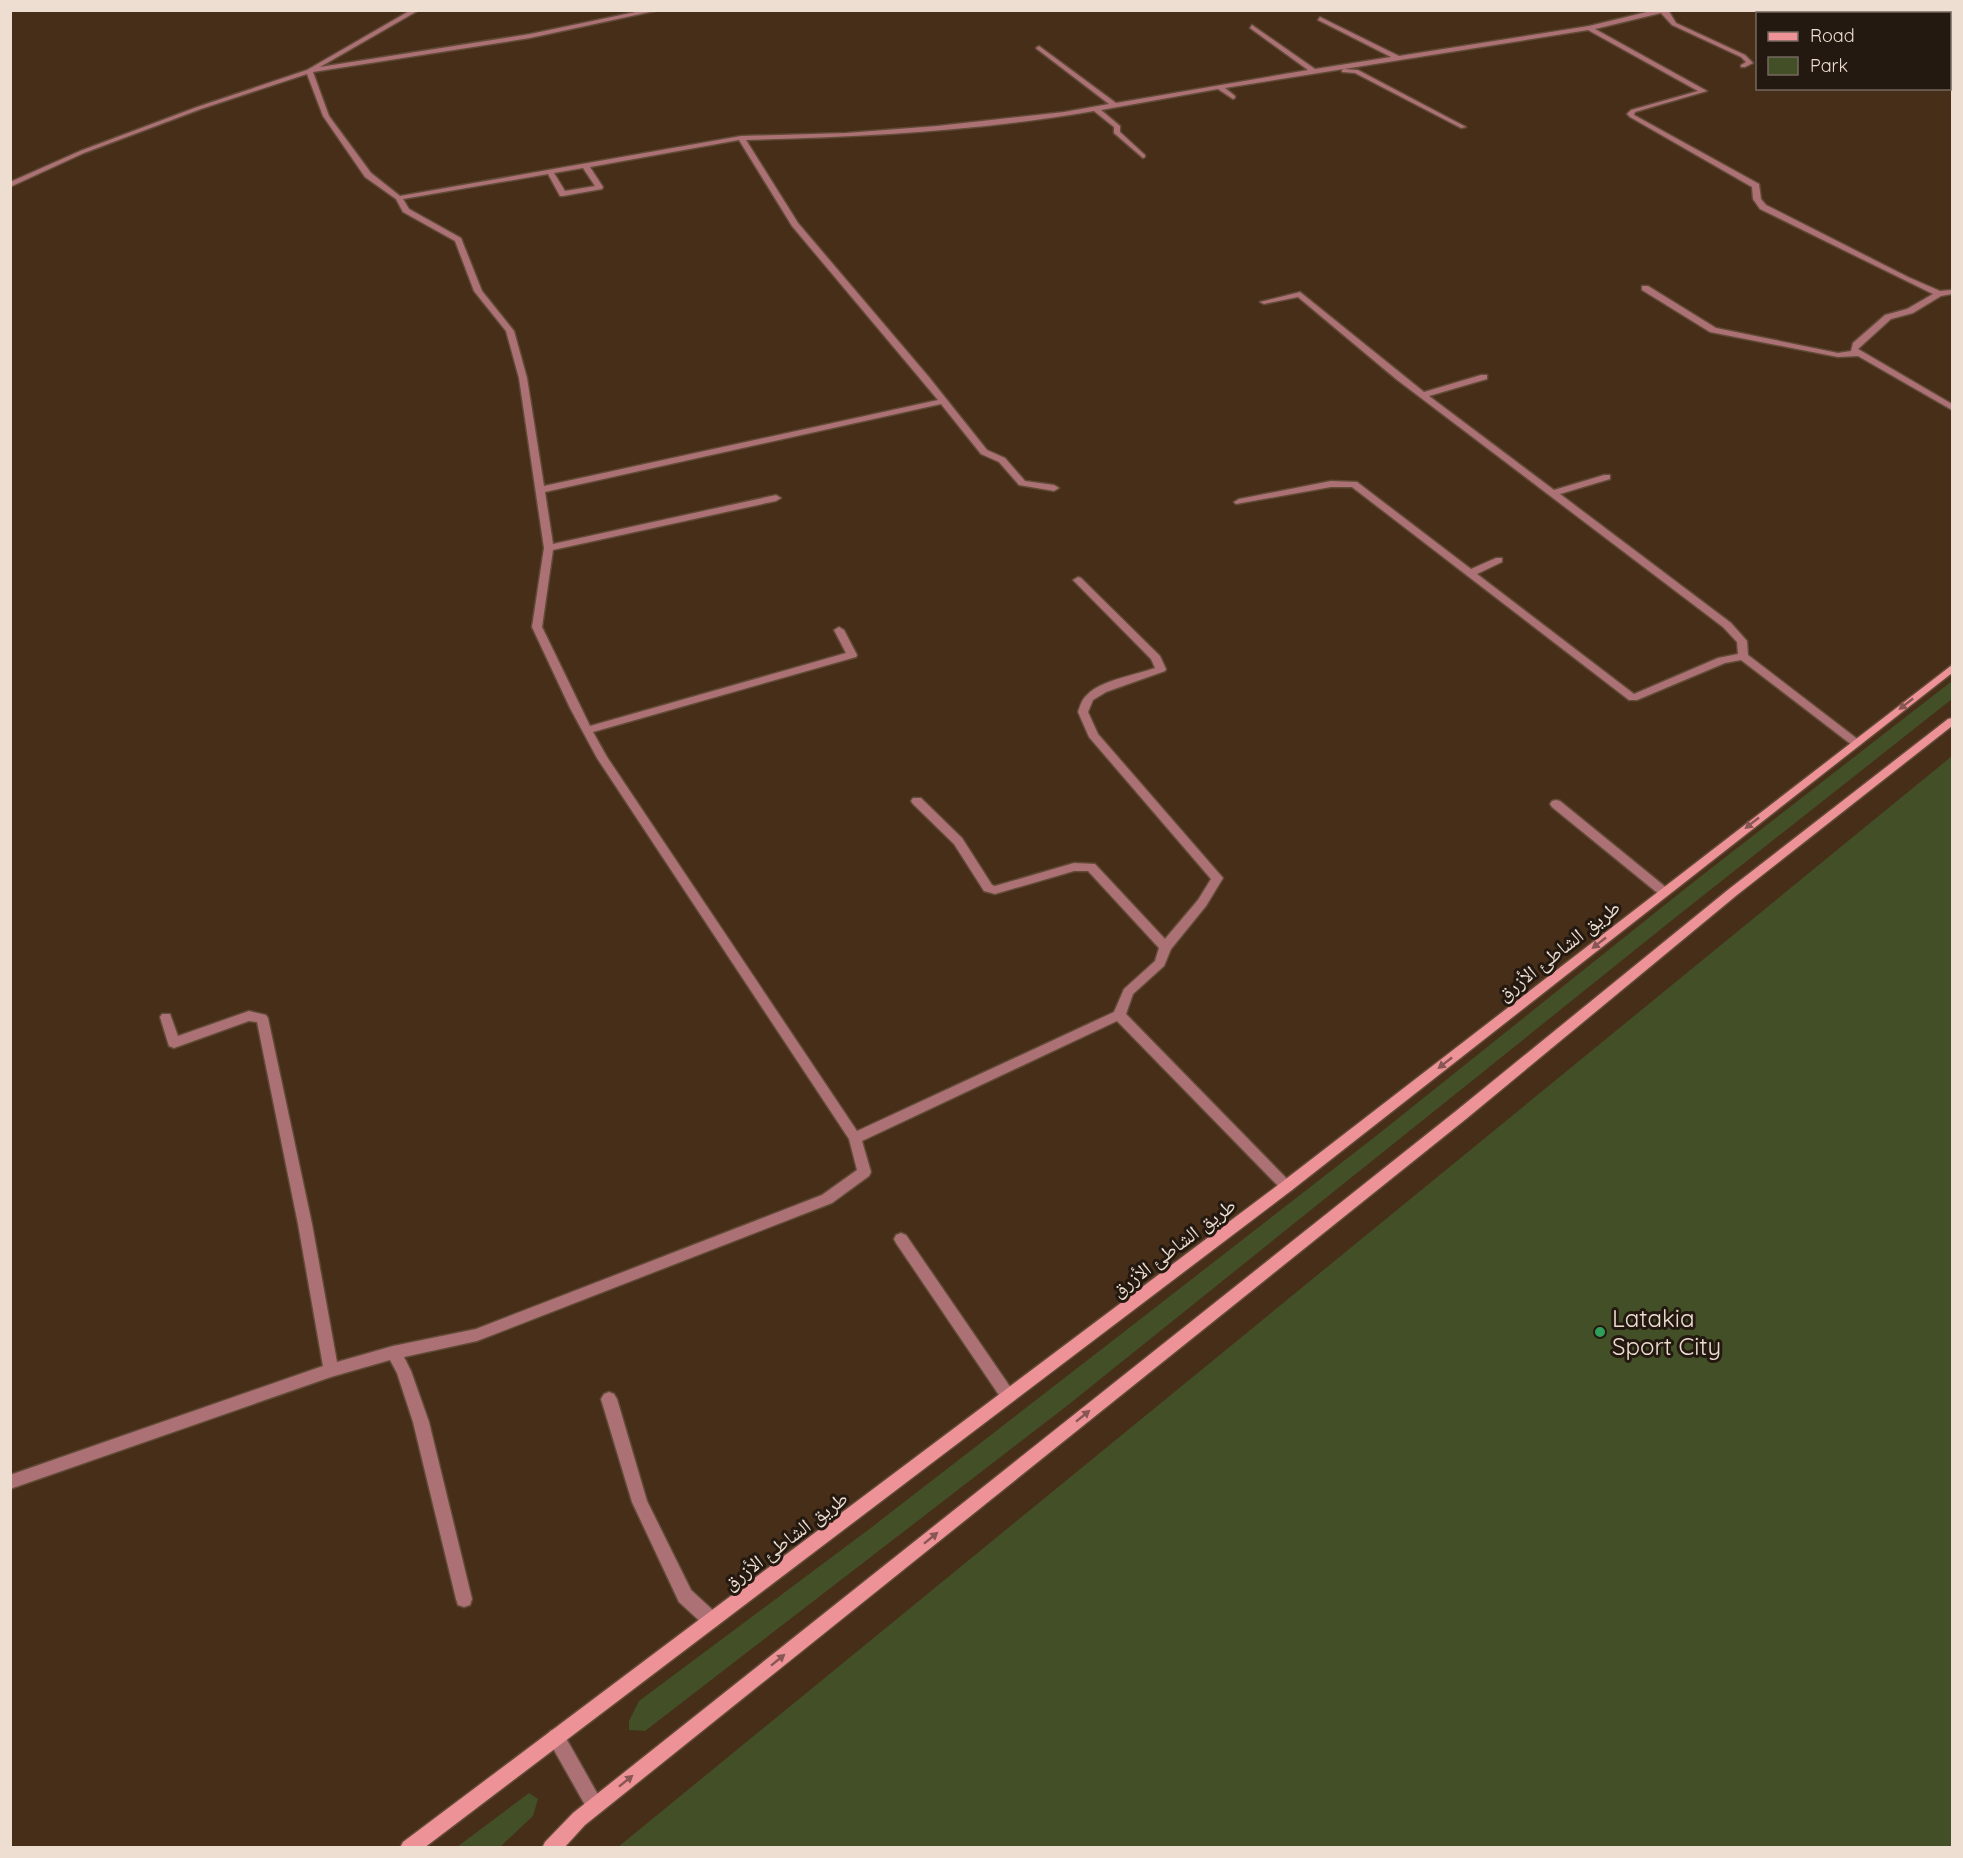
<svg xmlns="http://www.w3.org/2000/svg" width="1963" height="1858" font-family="Quicksand,'Noto Naskh Arabic',sans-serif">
<rect width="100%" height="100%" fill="#462e18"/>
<g fill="#434f26">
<path d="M1952 681V699L1676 917 1068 1405 645 1731 629 1730V1721L639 1701 868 1530 1107 1345 1376 1136 1696 880Z"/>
<path d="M1952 756V1847H618Z"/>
<path d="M529 1793 538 1799 533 1816 500 1847H457Z"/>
</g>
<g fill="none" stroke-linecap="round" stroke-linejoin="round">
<g stroke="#614a36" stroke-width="3">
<g id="minor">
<path d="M411 10H419L320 67 530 34 645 10H659L530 38 313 72 329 116 371 173 400 196 741 136 846 133 937 126 1064 112 1109 104 1037 49 1036 48 1039 46 1116 103 1308 70 1250 28 1252 25 1315 69 1391 57 1318 20 1320 17 1399 56 1589 26 1655 10H1668L1676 23 1745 55 1753 63 1745 67H1741V65L1746 62 1741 57 1672 25 1661 13 1595 29 1707 91 1635 112 1634 115 1759 184 1761 199 1766 205 1908 277 1940 291 1952 290V294L1941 296 1913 313 1891 319 1858 349 1952 404V410L1858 356 1838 357 1710 332 1642 290V286H1648L1716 328 1838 353 1851 351 1853 343 1885 315 1907 309 1933 294 1760 209 1753 199 1752 187 1630 117 1627 114 1631 110 1698 91 1588 30 1225 88 1235 96V98L1233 99 1218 89 1101 110 1120 126V132L1145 155V157L1143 158 1114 133V127L1094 111C979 131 862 137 746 140L798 223 928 376 987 450 1005 458 1025 481 1054 485 1059 488 1054 491 1019 485 999 462 981 454 941 404 545 492 553 544 776 495 781 498 776 501 553 550 542 627 590 726 846 653 834 630 839 627 844 630 857 655 856 657 593 732 607 757 857 1131 1114 1012 1124 989 1155 961 1159 948 1088 871H1074L995 894 984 891 954 844 913 804 911 801 913 798H921L962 838 992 885 995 886 1074 863 1095 864 1165 939 1198 900 1211 879 1089 737 1078 712C1080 706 1082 699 1087 695 1101 680 1136 675 1155 668L1151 659 1073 580 1078 577 1081 578 1160 656 1166 669 1165 671 1106 692 1093 700 1088 712 1098 734 1223 878 1206 906 1171 949 1164 966 1133 994 1126 1014 1294 1186 1292 1190 1287 1192 1282 1190 1117 1021 862 1141 871 1172 869 1176 832 1203 477 1341 404 1357 411 1371 429 1422 472 1599 470 1605 464 1607 458 1605 456 1599 413 1422 397 1373 390 1360 331 1377 10 1489V1475L323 1366 298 1224 257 1022 249 1021 174 1048 169 1046 168 1043 160 1017 162 1014H170L178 1036 249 1011 266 1015 268 1018 312 1224 337 1362 393 1346 476 1329 822 1195 857 1170 849 1139 597 758 570 708 532 627 544 548 519 378 506 331 474 291 455 241 403 212 396 199 365 177 323 116 307 74 201 109 84 153 10 187V182L80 151 197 107 307 70ZM739 140 792 226 938 400 544 486 527 378 514 331 482 291 461 238 409 209 403 199 548 174 560 196H563L602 189 603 187 590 167ZM583 168 595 186 565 191 554 173Z"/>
<path d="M1344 69 1358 70 1466 127 1461 128 1355 73 1342 72V70Z"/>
<path d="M1300 292 1424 392 1481 375H1487V379L1429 396 1554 490 1604 475H1610V479L1560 494 1731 623 1747 641 1748 655 1860 741 1861 743 1860 745H1852L1741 660 1725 663 1637 700H1629L1352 487H1331L1236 504 1234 502 1239 499 1331 481 1357 482 1471 569 1496 558H1502V562L1477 574 1634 694 1718 658 1738 654 1737 642 1723 627 1396 379 1298 297 1264 304 1260 302Z"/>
<path d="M1556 800 1560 801 1668 889 1670 892 1668 895H1660L1552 807 1550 804 1552 801Z"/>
<path d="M901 1233 906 1235 1013 1391 1016 1396 1013 1401 1008 1403 1003 1401 896 1243 894 1239 896 1235Z"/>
<path d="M609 1392 614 1394 617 1399 647 1501 691 1590 717 1614 719 1620 717 1626 711 1628 705 1626 679 1602 632 1502 601 1399 604 1394Z"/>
<path d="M556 1728 562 1731 601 1800 604 1806 601 1812 595 1815 589 1812 550 1743 547 1737 550 1731Z"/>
</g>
</g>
<g stroke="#614a36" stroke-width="3">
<g id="secondary">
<path d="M1952 665V673L1292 1190 424 1848H400L403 1842 1282 1182Z"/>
<path d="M1952 718V726L1737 895 1466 1119 585 1825 564 1848H542L545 1842 573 1813 1456 1111 1729 889 1948 719Z"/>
</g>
</g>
<use href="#minor" fill="#ab7174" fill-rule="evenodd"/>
<use href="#secondary" fill="#ed9297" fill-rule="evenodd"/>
</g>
<defs><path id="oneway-solid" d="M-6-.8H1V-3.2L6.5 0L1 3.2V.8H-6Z" transform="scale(1.5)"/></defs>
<g fill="#885654">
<use href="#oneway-solid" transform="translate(1906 704) rotate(142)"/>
<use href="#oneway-solid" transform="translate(1752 823) rotate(142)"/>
<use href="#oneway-solid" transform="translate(1599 943) rotate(142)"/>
<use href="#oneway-solid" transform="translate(1445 1063) rotate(142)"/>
<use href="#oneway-solid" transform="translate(1083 1416) rotate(-39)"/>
<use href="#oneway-solid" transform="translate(931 1538) rotate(-39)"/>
<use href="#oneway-solid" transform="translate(778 1660) rotate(-39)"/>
<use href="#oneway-solid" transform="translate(626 1781) rotate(-39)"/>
</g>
<circle fill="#2e9e5b" stroke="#241910" stroke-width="2" cx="1600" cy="1332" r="6"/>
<g text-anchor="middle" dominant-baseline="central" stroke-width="6" stroke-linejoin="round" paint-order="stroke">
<g font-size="20" fill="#edded1" stroke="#241910">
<text transform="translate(1558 950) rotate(-38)">طريق الشاطئ الأزرق</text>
<text transform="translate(1173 1247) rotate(-37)">طريق الشاطئ الأزرق</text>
<text transform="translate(785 1540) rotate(-37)">طريق الشاطئ الأزرق</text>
</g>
<g font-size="24" fill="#edded1" stroke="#241910" text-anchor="start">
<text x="1612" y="1318">Latakia<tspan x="1612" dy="28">Sport City</tspan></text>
</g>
</g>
<rect width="1963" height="1858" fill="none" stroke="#edded1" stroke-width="24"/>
<rect x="1756" y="12" width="195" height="78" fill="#241910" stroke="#74685d" stroke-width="1.5"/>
<rect x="1768" y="32" width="30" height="9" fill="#ed9297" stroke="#74685d" stroke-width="1.5"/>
<text x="1810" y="42" font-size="18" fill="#edded1">Road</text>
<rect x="1768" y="57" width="30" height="18" fill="#434f26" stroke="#74685d" stroke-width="1.5"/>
<text x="1810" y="72" font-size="18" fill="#edded1">Park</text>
</svg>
